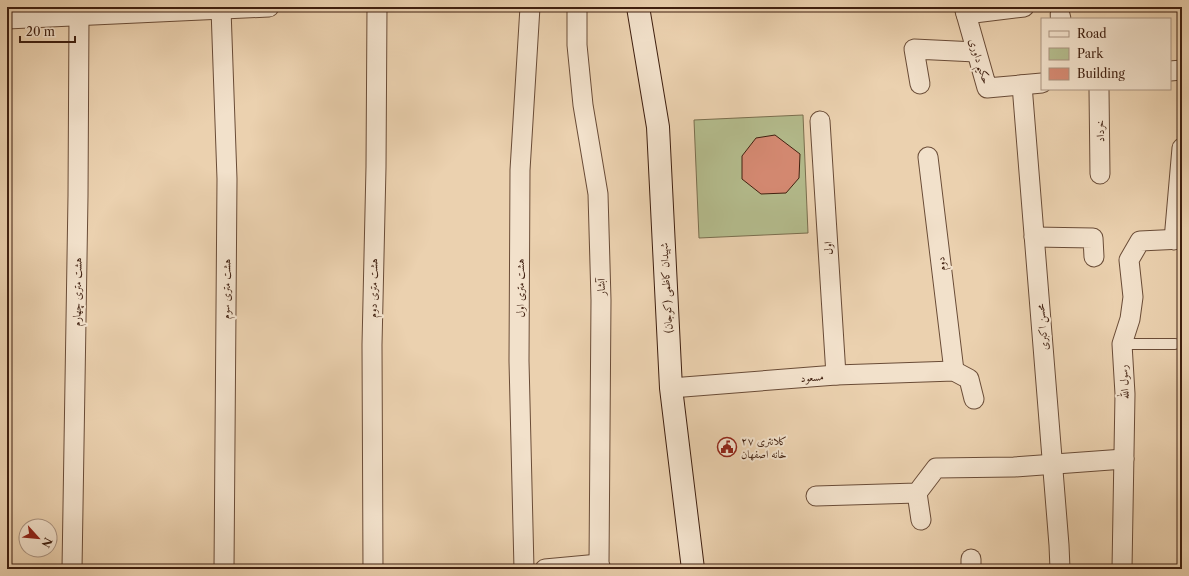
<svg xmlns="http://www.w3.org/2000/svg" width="1189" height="576" font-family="'Libre Caslon Text',Amiri,serif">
<rect width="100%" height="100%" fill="#ebd1af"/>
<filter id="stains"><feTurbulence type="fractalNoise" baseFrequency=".005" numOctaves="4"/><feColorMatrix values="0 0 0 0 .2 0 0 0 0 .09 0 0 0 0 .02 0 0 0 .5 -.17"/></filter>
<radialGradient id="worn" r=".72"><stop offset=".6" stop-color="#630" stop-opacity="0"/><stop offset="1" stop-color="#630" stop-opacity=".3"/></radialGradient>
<path fill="#b4bc8d" stroke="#7a6e4e" d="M803 115 808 233 699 238 694 120Z"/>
<path fill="#d68a73" stroke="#3f1f0f" d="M775 135 800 154 799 178 786 193 761 194 742 179V156L756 138Z"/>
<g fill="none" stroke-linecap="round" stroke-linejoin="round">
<g stroke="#6a4c37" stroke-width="12">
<path id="lane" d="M1122 344H1175"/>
</g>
<g stroke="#6a4c37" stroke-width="21">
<g id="street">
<path d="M577 7V45L583 105 598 194 601 300 599 564 601 569"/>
<path d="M964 7 987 88 1042 83"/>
<path d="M221 9 227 179 224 569"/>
<path d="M966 14 1024 7"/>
<path d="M1060 15 1061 19"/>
<path d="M7 19 269 7"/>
<path d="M1170 71 1182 70"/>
<path d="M920 84 914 49 976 52"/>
<path d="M1022 85 1059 545 1060 569"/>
<path d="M1099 89 1100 174"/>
<path d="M820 121 836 375"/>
<path d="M928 157 954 371"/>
<path d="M1034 237 1093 238 1094 257"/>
<path d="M1174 240 1182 148"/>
<path d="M671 388 836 375 954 371 969 379 974 399"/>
<path d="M917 493 921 520"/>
<path d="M816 496 917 493 936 468 1014 467 1124 459"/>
<path d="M72 569 78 196 79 16"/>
<path d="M373 569 372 345 376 167 377 7"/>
<path d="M524 569 519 361 520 170 530 7"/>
<path d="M545 569 599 564"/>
<path d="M971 569V559"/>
<path d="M1122 569 1125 394 1122 344 1130 319 1133 297 1129 260 1140 241 1182 239"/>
</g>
</g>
<g stroke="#3f1f0f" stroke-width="24">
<path id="secondary" d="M638 7 658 127 671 388 693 569"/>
</g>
<use href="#lane" stroke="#f2e1cb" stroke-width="10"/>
<use href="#street" stroke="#f2e1cb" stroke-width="19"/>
<use href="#secondary" stroke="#f2e1cb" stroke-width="22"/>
</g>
<defs>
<g id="civic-ring" transform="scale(1)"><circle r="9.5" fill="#f2e1cb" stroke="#8f2418" stroke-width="1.5"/><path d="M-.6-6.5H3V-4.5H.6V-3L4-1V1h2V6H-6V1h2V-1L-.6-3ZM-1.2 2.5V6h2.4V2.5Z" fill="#8f2418"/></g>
</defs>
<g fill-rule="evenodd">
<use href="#civic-ring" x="727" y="447"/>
</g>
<g text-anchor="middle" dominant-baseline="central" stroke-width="4" stroke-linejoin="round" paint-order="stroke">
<g font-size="11" fill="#3f1f0f" stroke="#f2e1cb">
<text transform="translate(980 61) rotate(72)">حکیم داوری</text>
<text transform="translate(1100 131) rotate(-91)">خرداد</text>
<text transform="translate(828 248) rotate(-94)">اول</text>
<text transform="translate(941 264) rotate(-97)">دوم</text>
<text transform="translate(601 287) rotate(-91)">آبشار</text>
<text transform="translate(373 288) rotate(-89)">هشت متری دوم</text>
<text transform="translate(520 288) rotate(-90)">هشت متری اول</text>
<text transform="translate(666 288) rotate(-93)">شهیدان کاظمی (کوجان)</text>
<text transform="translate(226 289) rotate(-89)">هشت متری سوم</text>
<text transform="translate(77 292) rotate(-89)">هشت متری چهارم</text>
<text transform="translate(1042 327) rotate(-95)">محسن اکبری</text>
<text transform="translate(812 377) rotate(-5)">مسعود</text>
<text transform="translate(1124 382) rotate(-93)">رسول الله</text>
</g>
<g font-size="11" fill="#3f1f0f" stroke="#f2e1cb" text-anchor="start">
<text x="741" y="441">کلانتری ۲۷<tspan x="741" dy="13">خانه اصفهان</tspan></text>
</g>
</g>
<rect width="1189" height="576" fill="none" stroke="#ebd1af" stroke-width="24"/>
<rect x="8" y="8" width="1173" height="560" fill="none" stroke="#3f1f0f" stroke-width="2"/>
<rect x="12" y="12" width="1165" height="552" fill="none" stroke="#3f1f0f"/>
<rect x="1041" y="18" width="130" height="72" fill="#f2e1cb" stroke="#aa9380"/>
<rect x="1049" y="31" width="20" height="6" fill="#f2e1cb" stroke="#aa9380"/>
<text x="1077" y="38" font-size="12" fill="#3f1f0f">Road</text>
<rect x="1049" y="48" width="20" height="12" fill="#b4bc8d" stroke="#aa9380"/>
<text x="1077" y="58" font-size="12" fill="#3f1f0f">Park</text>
<rect x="1049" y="68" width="20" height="12" fill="#d68a73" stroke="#aa9380"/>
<text x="1077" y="78" font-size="12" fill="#3f1f0f">Building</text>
<g transform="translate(38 538) rotate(117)"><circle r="19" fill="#f2e1cb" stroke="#aa9380"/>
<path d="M0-3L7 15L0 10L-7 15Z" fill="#8f2418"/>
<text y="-6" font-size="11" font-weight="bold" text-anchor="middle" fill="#3f1f0f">N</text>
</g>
<path d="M20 36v6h55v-6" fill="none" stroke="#3f1f0f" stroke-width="2"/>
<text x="26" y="36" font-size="12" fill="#3f1f0f" stroke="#f2e1cb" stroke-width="3" paint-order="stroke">20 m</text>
<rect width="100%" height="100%" filter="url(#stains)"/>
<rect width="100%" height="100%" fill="url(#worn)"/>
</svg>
